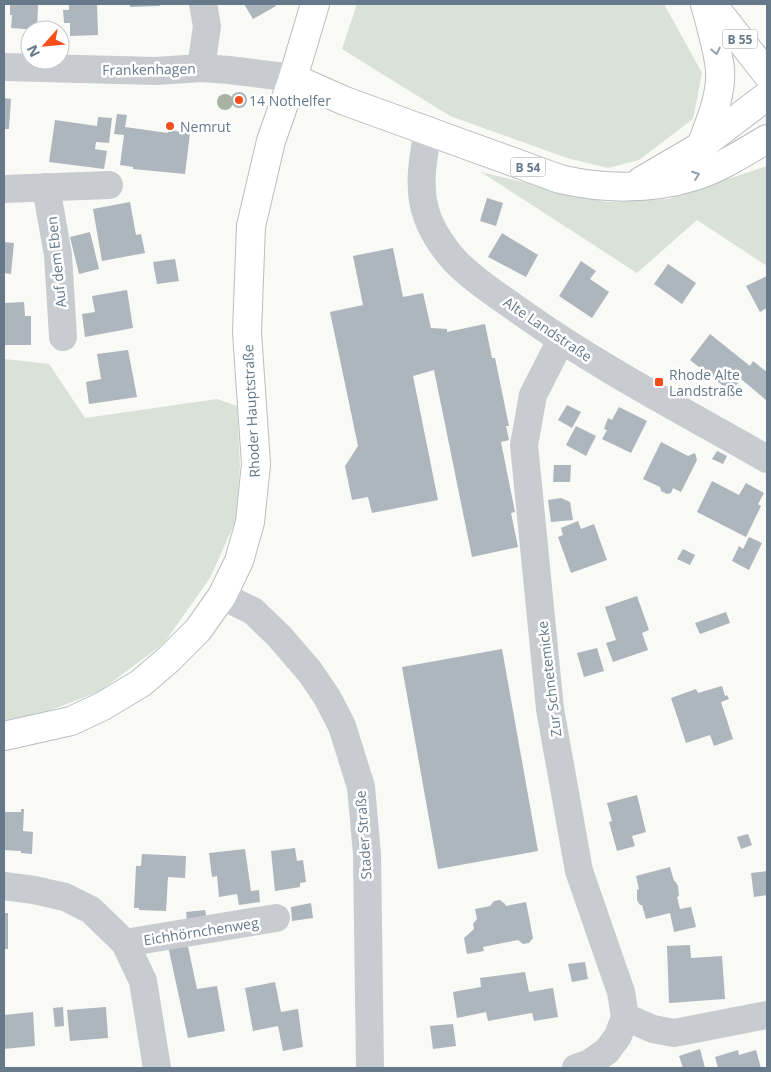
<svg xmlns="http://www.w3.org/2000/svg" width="771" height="1072" font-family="'Open Sans',sans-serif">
<rect width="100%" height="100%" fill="#f9f9f6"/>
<g fill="#dae1d7">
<path d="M357 4H664L702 73 693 119 639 160 608 168 567 158 450 116 342 49Z"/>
<path d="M767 166V266L697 220 637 273 481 172 606 202 668 199Z"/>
<path d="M4 359 49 364 85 418 217 399 237 406 240 465 236 520 210 578 164 643 100 691 38 715 4 720Z"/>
</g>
<g fill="#acb6bc">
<path d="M10 4H38L37 30 11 28 12 15H10Z"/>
<path d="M69 4H97L98 35 70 36V23H64L63 10H69Z"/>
<path d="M130 4H159L160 6 130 7Z"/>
<path d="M244 4H275L276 6 253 19Z"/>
<circle cx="239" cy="100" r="8"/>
<path d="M4 98 11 99 9 129H4Z"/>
<path d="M117 114 127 115 125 127 168 133V130L190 133 185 174 133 169V167L120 165 124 135 114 134Z"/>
<path d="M98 117 112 118 109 143 96 142 95 149 107 151 104 169 49 162 55 120 97 126Z"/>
<path d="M487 198 503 203 496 226 480 221Z"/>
<path d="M130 202 136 235 141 234 145 253 102 261 93 209Z"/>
<path d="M90 232 99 269 79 274 70 237Z"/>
<path d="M502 233 538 255 526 277 488 257Z"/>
<path d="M4 242 14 243 11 274 4 273Z"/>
<path d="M393 248 403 297 423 293 431 328 447 329V332L485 324 492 358H495L509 426H506L509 440 501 442 515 512 511 513 518 547 472 557 434 370 413 376 438 500 372 513 368 497 352 500 345 466 358 446 330 312 363 305 353 256Z"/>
<path d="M175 259 179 281 157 284 153 262Z"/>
<path d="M581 261 596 271 590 279 609 292 592 318 559 296Z"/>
<path d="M668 264 696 283 682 304 654 284Z"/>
<path d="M767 276V308L760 312 746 286Z"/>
<path d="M127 290 133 328 85 337 82 314 95 312 92 296Z"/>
<path d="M24 302 25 316H31V345H4V303Z"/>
<path d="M710 334 750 366 753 361 767 372 766 400 741 379 731 392 690 360Z"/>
<path d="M128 350 137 397 89 404 86 382 101 379 97 354Z"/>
<path d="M567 405 581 412 572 428 558 420Z"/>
<path d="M619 407 647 421 631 453 602 439 607 430 604 429 608 418 612 420Z"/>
<path d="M576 426 596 436 586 456 566 445Z"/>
<path d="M661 442 688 456 695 453 697 460 681 492 673 488 671 493 667 494 661 491 660 487 643 479Z"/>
<path d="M717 451 727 456 723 464 712 459Z"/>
<path d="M554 465H571L570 482H553Z"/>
<path d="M712 481 739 495 746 483 764 493 758 504 761 506 746 537 697 512Z"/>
<path d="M561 498 570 502 573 520 551 522 548 500Z"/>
<path d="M578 521 581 529 594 524 607 560 571 573 558 537 563 535 561 528Z"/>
<path d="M749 537 762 543 749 570 732 561 739 546 743 549Z"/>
<path d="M683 549 695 555 690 565 677 559Z"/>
<path d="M637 596 649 630 642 633 648 650 613 662 606 643 616 640 605 607Z"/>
<path d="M726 612 730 623 700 634 695 623Z"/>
<path d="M597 648 604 671 584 677 577 653Z"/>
<path d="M502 649 538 851 438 869 402 667Z"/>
<path d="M722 686 725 696 727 695 729 699 721 702 733 739 714 746 710 735 686 743 671 698 696 689 698 693Z"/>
<path d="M637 795 646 832 632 836 635 846 617 851 609 822 612 821 607 803Z"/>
<path d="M21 809H24L23 831 33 832 32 854 21 853V851L4 850V812H21Z"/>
<path d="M748 834 752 845 741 849 737 837Z"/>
<path d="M295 848 297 861 303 860 306 882 300 883V887L275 891 271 851Z"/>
<path d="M245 849 251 891 259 890 260 902 239 905 237 894 219 897 217 876 212 877 209 853Z"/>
<path d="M142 854 186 856 185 878 168 877 166 911 139 910V908H134L136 866H141Z"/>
<path d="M670 867 674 881H675L678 886 679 896 677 897 680 909 691 907 696 927 674 932 670 913 646 919 642 905H640L637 900V890L639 889 636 876Z"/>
<path d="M767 871V895L754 897 751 873Z"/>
<path d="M500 900 505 904 506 906 526 902 533 938 529 943 523 944 518 940 483 947 484 951 467 954 464 938 474 929 473 924 477 919 475 909 490 906 494 901Z"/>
<path d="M311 903 313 918 292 921 291 907Z"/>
<path d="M205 910 207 920 187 922 186 912Z"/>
<rect x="4" y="913" width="4" height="36"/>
<path d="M187 942 197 989 217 986 225 1031 188 1038 168 946Z"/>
<path d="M690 945 691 958 722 956 725 999 669 1003 667 946Z"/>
<path d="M585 962 588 979 572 982 568 964Z"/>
<path d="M525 972 529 992 553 988 558 1017 534 1021 532 1013 488 1021 486 1012 457 1018 453 992 481 987 480 978Z"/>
<path d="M275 982 281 1012 298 1009 303 1047 283 1051 278 1026 253 1031 245 988Z"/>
<path d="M63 1007 64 1026 55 1027 53 1008Z"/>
<path d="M106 1007 108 1038 70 1041 67 1010Z"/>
<path d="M33 1012 35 1046 4 1049V1015Z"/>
<path d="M453 1024 456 1046 433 1049 430 1026Z"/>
<path d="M700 1049 705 1068H683L679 1056Z"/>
<path d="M738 1050 739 1055 756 1050 761 1068H718L715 1057Z"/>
</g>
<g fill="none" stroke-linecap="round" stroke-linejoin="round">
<g stroke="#b8bec3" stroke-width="30">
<path id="secondary" d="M4 736 71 721 103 706 141 683 169 659 198 630 222 596 239 561 250 522 256 464 247 332 251 226 271 141 293 78"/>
</g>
<g stroke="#b9bdc1" stroke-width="30">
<g id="primary">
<path d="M315 4 293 78 345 101 560 179C602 189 650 190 692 177 719 169 743 153 767 139"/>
<path d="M712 4 767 74"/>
<path d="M701 146C710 122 722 95 720 69 718 50 710 23 705 4"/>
<path d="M641 181 701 146 767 96"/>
</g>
</g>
<g stroke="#c8ccd0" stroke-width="28">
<path d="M4 67 156 71 201 68 229 70 293 78"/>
<path d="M201 68 207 26 203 4"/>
<path d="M428 130C423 158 417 189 427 216 432 231 444 249 455 261 474 280 498 296 521 312 598 367 685 412 767 459"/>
<path d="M46 187 58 255 63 337"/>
<path d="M4 189 109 185"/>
<path d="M561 340 533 395 524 445 550 709 579 871 621 992 625 1017 618 1036 607 1051 590 1063 576 1068"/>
<path d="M4 886 34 890 65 897 91 910 125 943 143 981 157 1068"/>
<path d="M125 943 276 918"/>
<path d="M625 1017 653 1029 674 1033 767 1015"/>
</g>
<path stroke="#c8ccd0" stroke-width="28" d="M222 596 253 611 279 636 310 672 327 697 342 726 361 787 367 854 370 1068"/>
<use href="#secondary" stroke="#fff" stroke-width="28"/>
<use href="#primary" stroke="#fff" stroke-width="28"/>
</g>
<circle fill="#a8b3a4" cx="225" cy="102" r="8"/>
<defs><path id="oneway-chevron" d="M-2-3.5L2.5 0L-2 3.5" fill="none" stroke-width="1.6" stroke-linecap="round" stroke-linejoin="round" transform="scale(1.25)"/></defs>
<g stroke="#93a1ad">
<use href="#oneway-chevron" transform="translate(716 51) rotate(78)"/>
<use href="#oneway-chevron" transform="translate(696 175) rotate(-20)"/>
</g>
<g fill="#f44f1b" stroke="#fff" stroke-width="2">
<circle cx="239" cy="100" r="5"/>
<circle cx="170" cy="126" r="5"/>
<rect x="654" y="377" width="10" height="10" rx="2.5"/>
</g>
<g text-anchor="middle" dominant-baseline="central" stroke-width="5" stroke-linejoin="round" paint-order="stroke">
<g fill="#fff" stroke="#93a1ad" stroke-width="1">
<rect x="722.5" y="29.5" width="35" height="19" rx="4"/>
<rect x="510.5" y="157.5" width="35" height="19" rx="4"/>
</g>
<g font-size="12" font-weight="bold" fill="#65798a">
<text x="740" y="39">B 55</text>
<text x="528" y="167">B 54</text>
</g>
<g font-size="14" fill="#65798a" stroke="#fff">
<text transform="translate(149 69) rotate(-1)">Frankenhagen</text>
<text transform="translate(56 262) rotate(-96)">Auf dem Eben</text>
<text transform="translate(548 329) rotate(34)">Alte Landstraße</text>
<text transform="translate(251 411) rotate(-93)">Rhoder Hauptstraße</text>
<text transform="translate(549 679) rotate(-97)">Zur Schnetemicke</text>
<text transform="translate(363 835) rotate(-94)">Stader Straße</text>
<text transform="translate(201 931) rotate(-9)">Eichhörnchenweg</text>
</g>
<g font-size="14" fill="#65798a" stroke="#fff" text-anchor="start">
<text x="249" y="100">14 Nothelfer</text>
<text x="180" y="126">Nemrut</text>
<text x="669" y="374">Rhode Alte<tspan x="669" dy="16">Landstraße</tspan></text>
</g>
</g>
<rect width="771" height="1072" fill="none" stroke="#65798a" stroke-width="10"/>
<g transform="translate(45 45) rotate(243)"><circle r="24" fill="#ffffff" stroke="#c1c9d0"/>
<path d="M0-4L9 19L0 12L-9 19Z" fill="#f44f1b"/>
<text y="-8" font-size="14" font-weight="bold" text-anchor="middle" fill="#65798a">N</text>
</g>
</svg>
